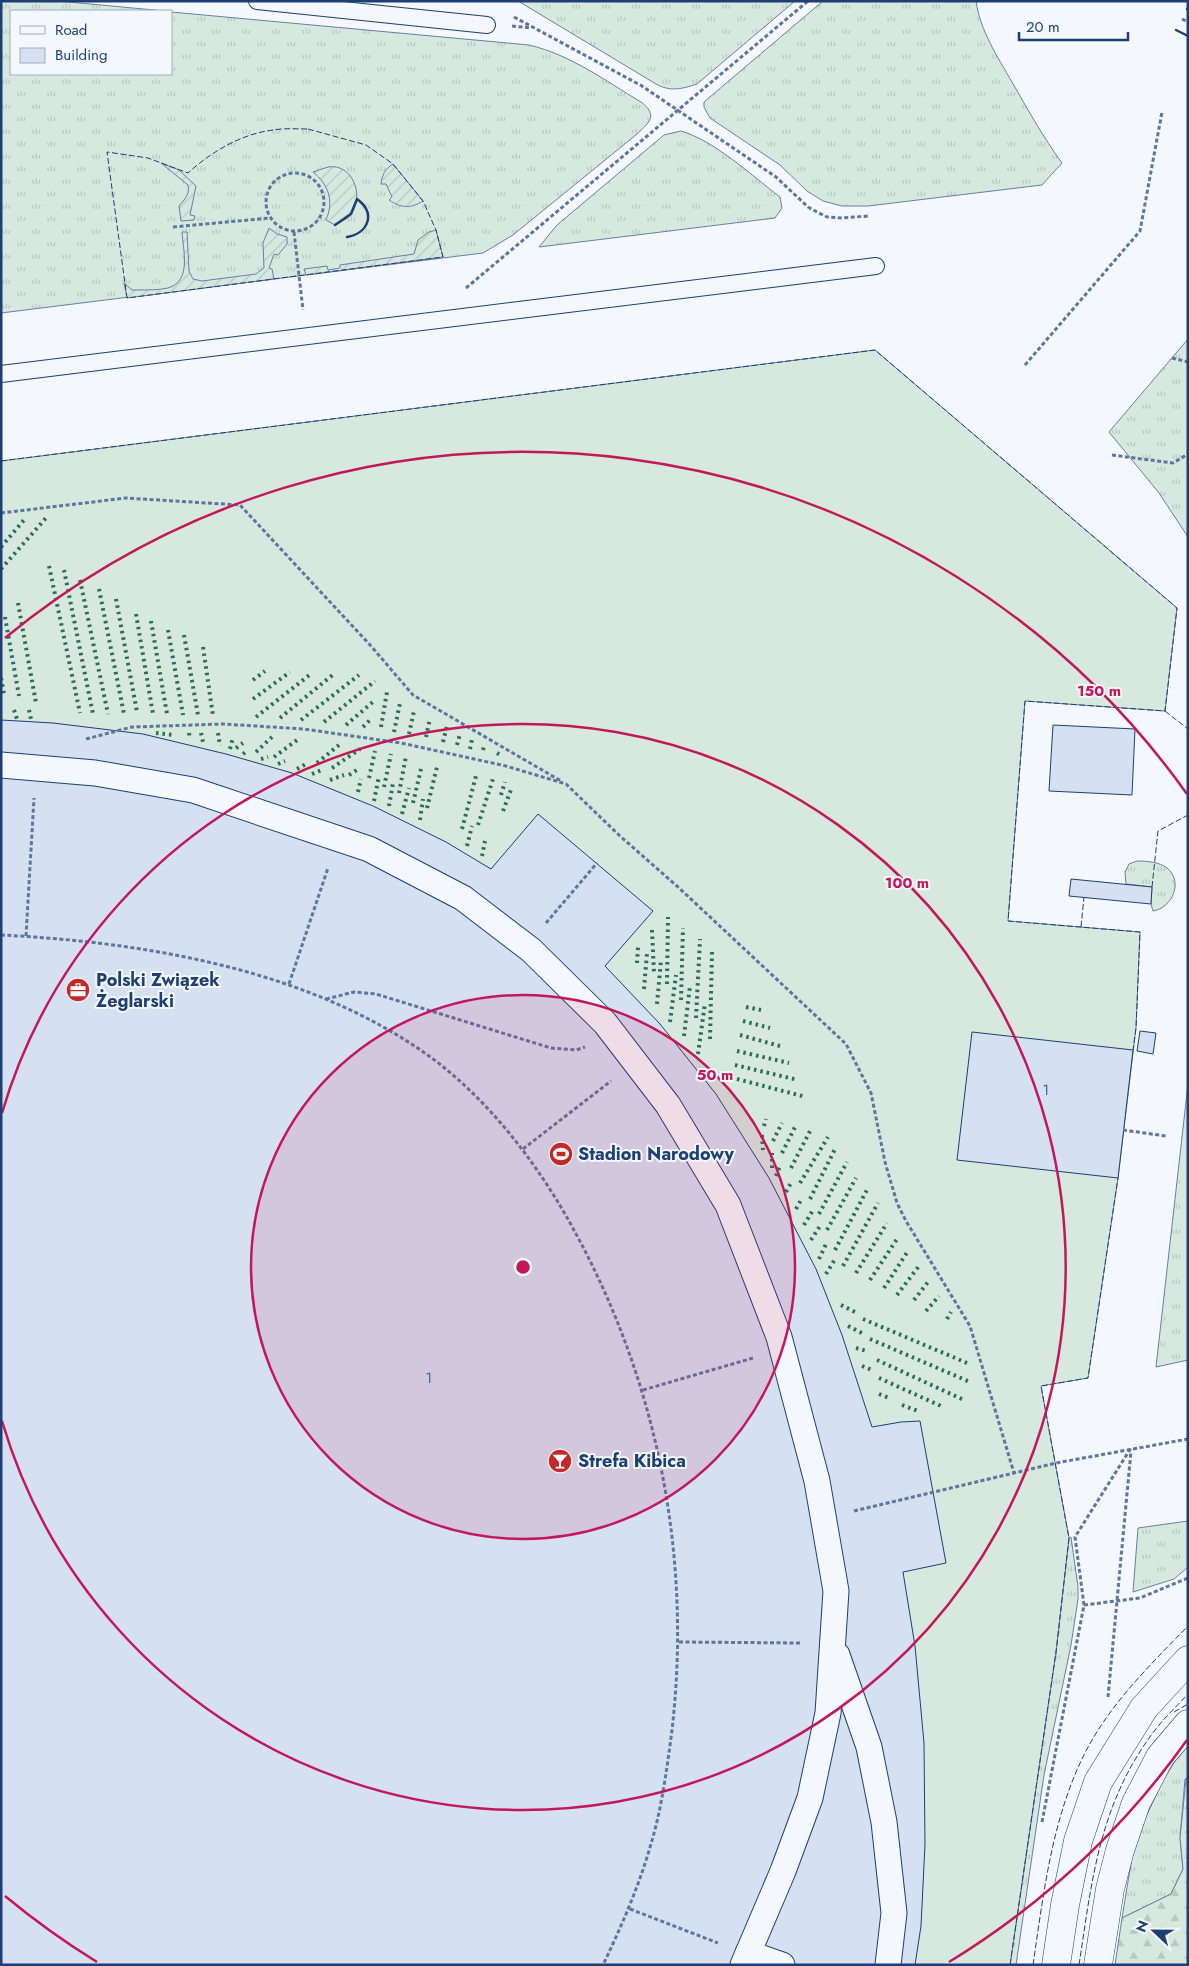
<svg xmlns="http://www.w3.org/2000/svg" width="1189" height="1966" font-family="Jost,sans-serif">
<defs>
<pattern id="grass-tufts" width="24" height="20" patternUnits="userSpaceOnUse" patternTransform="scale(1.25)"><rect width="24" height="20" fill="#d7e8df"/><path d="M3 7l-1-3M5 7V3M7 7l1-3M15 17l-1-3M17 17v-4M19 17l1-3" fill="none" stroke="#b8c8c3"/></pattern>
<pattern id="forest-firs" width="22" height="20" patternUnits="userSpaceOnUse" patternTransform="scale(1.25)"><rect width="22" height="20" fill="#d7e8df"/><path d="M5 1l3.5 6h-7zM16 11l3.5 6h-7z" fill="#b8c8c3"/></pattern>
<pattern id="garden-furrows" width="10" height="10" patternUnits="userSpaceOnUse" patternTransform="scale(1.25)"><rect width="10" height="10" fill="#d7e8df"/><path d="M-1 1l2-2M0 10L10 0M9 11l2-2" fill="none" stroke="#b8c8c3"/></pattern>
</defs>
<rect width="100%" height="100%" fill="#f4f7fb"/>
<g fill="url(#grass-tufts)" stroke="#687fa3">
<path d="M1 1H58L165 11H11V74H171V12L529 45C571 55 604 80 641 102 658 115 650 122 637 134L513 235 483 253 1 313Z"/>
<path d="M518 1H795L697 84C682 89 670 92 656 84Z"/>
<path d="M823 1H976C980 30 997 56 1012 82 1028 110 1043 137 1062 163L1042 185 868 206H842L823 201 807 191 780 165 710 118 704 107V102Z"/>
<path d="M681 131C715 141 751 175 780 197L782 208 775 218 539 247 557 225 664 135Z"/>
<path d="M1188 339V537L1159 493 1109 432Z"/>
<path d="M1137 861C1146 861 1160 862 1167 868 1184 882 1172 908 1153 911L1151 904 1152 887 1126 884 1125 872 1129 864Z"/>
<path d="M1188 1084V1360L1156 1367Z"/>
<path d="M1188 1521V1567L1174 1579 1133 1592 1138 1528Z"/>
<path d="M1071 1537 1078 1587V1599L1071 1645 1044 1775 1016 1965H1010L1056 1652 1069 1538Z"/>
<path d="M1188 1746V1777L1185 1779 1180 1838 1183 1869 1171 1894 1122 1918 1133 1851 1140 1830 1162 1782 1175 1761Z"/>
</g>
<path fill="url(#forest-firs)" stroke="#687fa3" d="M1188 1777V1965H1115L1122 1918 1171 1894 1183 1869 1180 1838 1186 1779Z"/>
<g fill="url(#garden-furrows)" stroke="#687fa3">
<path d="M161 163 179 170 196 186 190 215 195 216 194 220 181 221 179 206C185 199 190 194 188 185Z"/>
<path d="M393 164 423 201C410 209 401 208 389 200L392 197 386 184H381C382 175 385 169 393 164Z"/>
<path d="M328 167C352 163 365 195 351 214 348 219 340 222 335 225L326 220C334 201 329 185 313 172Z"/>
<path d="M269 228 277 234 287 237V244L278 255 274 254 269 268 272 269 274 279 127 298 124 283 132 290H137C147 290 159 290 168 288 192 281 183 250 182 232H187L189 271 193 279 202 281 256 274 264 268 263 243Z"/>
<path d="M436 230 443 257 306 275 304 269 327 266 328 270 340 268V265L414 254 418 240 429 232Z"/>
</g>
<path fill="#d7e8df" stroke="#687fa3" d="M875 350 1177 608 1165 711 1025 701 1008 921 1140 932 1136 1028 1118 1178 1088 1378 1041 1386 1069 1538 1056 1652 1010 1965H1V461Z"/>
<g fill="#d5e0f0" stroke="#1d3f73">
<path d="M1 720 53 723 143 734 226 754 292 773 373 806 446 842 491 869 538 814 653 911 605 966 660 1024 716 1094 769 1178 816 1269 842 1335 872 1427 901 1422 920 1421 946 1563 903 1572 915 1646 924 1743 925 1844 921 1926 915 1965H1Z"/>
<path d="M1053 725 1135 729 1132 795 1049 791Z"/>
<path d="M1071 879 1152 887 1151 904 1069 896Z"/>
<path d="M1140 1031 1156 1033 1153 1054 1137 1051Z"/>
<path d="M972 1032 1133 1050 1118 1178 957 1160Z"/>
</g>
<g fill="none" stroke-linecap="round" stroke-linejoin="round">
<g stroke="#1d3f73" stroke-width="18">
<g id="service">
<path d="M257 1 487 25"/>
<path d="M1 374 876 266"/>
</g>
</g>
<g stroke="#1d3f73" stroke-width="27">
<g id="pedestrian">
<path d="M1 765 95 773 193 790 369 849 463 898 531 950 605 1023 668 1105 728 1205 779 1337 817 1481 836 1591 828 1713 810 1798 783 1871 743 1965"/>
<path d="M837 1655 869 1747 884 1822 894 1913 888 1965"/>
<path d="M748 1953 782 1965"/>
</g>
</g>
<g stroke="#1d3f73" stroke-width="29">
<g id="secondary">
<path d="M1056 1965 1065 1905 1078 1841 1098 1782 1144 1708 1188 1660"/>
<path d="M1098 1965 1110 1889 1120 1850 1136 1803 1160 1757 1188 1724"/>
</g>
</g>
<g stroke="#5e769c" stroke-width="3" stroke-dasharray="4 2.5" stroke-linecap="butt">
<path d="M514 17 642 86 776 177 808 207 817 212 827 217 842 218 869 216"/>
<path d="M1182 19 1188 22"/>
<path d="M512 26 531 28"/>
<circle cx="295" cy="202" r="29"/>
<path d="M173 227 270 218"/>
<path d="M294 232 303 310"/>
<path d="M466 288 808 1"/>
<path d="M1172 358 1188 362"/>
<path d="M1025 365 1140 231 1162 112"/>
<path d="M1112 455 1173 463 1188 454"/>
<path d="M1 513 126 498 240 505 371 646 413 695 561 781"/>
<path d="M86 739 132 727 223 724 304 729 401 743 506 766 566 784 620 836 678 887 846 1044 871 1093 885 1162 897 1203 906 1221 970 1326 1014 1473"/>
<path d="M546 923 597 863"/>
<path d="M1 935C141 942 298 968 416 1047 483 1091 538 1163 575 1232 658 1384 692 1558 672 1730 667 1768 662 1807 651 1844 639 1886 622 1925 603 1965"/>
<path d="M26 936 34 798"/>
<path d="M289 984 328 868"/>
<path d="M326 999 354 992 376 994 551 1048 576 1050 585 1047"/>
<path d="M1123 1130 1166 1136"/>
<path d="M523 1149 611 1081"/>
<path d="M643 1390 753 1358"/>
<path d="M854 1511 1056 1463 1188 1439"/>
<path d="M1084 1605 1140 1598 1188 1578"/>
<path d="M679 1642 801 1643"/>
<path d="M1108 1697 1131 1451"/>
<path d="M1042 1822 1084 1605 1075 1537 1131 1448"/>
<path d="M630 1909 718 1943"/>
</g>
<use href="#service" stroke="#f4f7fb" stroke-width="16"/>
<use href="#pedestrian" stroke="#f4f7fb" stroke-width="25"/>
<use href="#secondary" stroke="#f4f7fb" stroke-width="28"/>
<g stroke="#2c6c60" stroke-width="4" stroke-dasharray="2.5 4" stroke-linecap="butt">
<path d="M1 547 24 520"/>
<path d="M49 566 80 713"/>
<path d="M1 569 46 518"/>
<path d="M64 570 93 714"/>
<path d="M80 580 108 714"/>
<path d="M99 589 124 714"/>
<path d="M116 599 137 712"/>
<path d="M18 603 36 703"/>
<path d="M136 614 153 714"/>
<path d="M5 617 19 696"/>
<path d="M151 621 167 714"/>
<path d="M168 630 183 715"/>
<path d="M184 635 198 715"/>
<path d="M203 647 213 716"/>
<path d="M1 678 4 694"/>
<path d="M253 680 265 671"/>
<path d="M253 699 290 672"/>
<path d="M14 710 17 719"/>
<path d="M29 710 31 719"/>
<path d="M256 717 312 673"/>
<path d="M280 718 335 673"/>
<path d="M301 720 359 675"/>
<path d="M324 722 375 681"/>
<path d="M346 725 374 701"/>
<path d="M363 727 371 719"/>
<path d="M381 727 387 692"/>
<path d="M394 732 400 703"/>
<path d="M156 733 174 735"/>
<path d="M189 733 190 739"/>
<path d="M201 733 203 742"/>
<path d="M218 733 220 746"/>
<path d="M409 734 414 711"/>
<path d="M426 737 430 718"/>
<path d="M443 742 447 726"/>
<path d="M457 745 460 734"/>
<path d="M236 748 243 743"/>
<path d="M230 749 233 737"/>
<path d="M470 749 472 739"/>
<path d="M483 750 484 746"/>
<path d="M256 752 272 737"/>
<path d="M497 753 502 756"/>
<path d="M243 754 247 751"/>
<path d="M274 757 297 740"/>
<path d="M261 759 268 757"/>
<path d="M317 763 339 745"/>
<path d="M278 764 285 761"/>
<path d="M332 768 360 749"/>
<path d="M297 769 306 764"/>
<path d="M312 774 324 769"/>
<path d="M349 775 360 768"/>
<path d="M369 778 375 751"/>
<path d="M330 780 344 775"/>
<path d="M384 787 391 754"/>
<path d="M358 792 361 779"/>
<path d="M399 793 406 756"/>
<path d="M501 795 505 782"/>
<path d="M374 801 379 776"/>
<path d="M413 803 421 769"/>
<path d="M389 806 393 783"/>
<path d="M427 808 437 767"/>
<path d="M503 811 512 787"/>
<path d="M402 814 409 788"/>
<path d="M420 820 423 799"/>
<path d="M478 825 493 779"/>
<path d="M462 829 476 776"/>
<path d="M467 846 472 826"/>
<path d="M482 856 485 841"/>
<path d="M652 930 654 973"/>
<path d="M637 963 638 947"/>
<path d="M667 984 668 917"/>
<path d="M644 989 647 953"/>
<path d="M681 1000 683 928"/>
<path d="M657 1004 661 960"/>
<path d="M746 1007 761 1010"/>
<path d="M696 1018 700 939"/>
<path d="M743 1021 770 1028"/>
<path d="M670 1022 676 975"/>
<path d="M740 1035 780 1046"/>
<path d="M684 1036 690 986"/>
<path d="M710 1039 712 951"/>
<path d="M737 1051 789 1063"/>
<path d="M698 1054 705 1003"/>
<path d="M735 1065 798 1080"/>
<path d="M737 1079 806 1097"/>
<path d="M764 1126 766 1119"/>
<path d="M762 1135 763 1150"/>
<path d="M773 1141 782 1123"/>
<path d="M782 1153 795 1127"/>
<path d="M772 1168V1153"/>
<path d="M791 1168 810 1131"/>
<path d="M776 1176 780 1166"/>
<path d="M800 1183 828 1137"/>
<path d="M786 1192 792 1181"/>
<path d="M810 1199 836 1147"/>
<path d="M796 1209 801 1200"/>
<path d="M819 1214 847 1162"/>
<path d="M804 1225 813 1210"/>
<path d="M827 1230 856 1178"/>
<path d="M811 1240 820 1226"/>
<path d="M835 1250 867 1190"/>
<path d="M819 1259 827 1242"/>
<path d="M843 1266 878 1203"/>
<path d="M856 1273 887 1223"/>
<path d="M826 1274 835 1259"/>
<path d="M870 1280 897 1239"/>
<path d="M884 1288 908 1251"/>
<path d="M897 1295 919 1266"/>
<path d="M914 1300 928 1282"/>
<path d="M841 1305 857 1313"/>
<path d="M926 1311 939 1296"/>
<path d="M863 1319 967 1363"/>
<path d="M947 1319 951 1312"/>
<path d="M848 1326 862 1333"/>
<path d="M870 1339 970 1382"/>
<path d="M856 1348 867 1351"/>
<path d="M877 1360 964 1400"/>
<path d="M862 1366 872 1370"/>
<path d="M879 1378 941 1406"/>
<path d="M879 1394 889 1398"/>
<path d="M902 1405 918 1411"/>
</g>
<g stroke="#1d3f73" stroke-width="1" stroke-dasharray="6 2.5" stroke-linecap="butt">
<path d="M308 129 366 145 393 164 423 201 436 230 443 257 127 298 107 152 148 158 188 173C211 152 241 134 273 130 284 128 296 129 308 129Z"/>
<path d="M1 461 875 350 1177 608 1165 711 1025 701 1008 921 1140 932 1136 1028 1133 1050"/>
<path d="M1165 711 1188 729"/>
<path d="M1152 887 1158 831 1188 815"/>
<path d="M1081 927 1084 897"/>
<path d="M1174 1712 1188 1704"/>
<path d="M1010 1965 1056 1652 1069 1538 1041 1386 1088 1378 1118 1178"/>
<path d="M1033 1965C1044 1891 1052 1816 1087 1749 1112 1702 1151 1664 1188 1626"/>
<path d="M1079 1965C1092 1880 1099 1806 1152 1734 1162 1720 1176 1707 1188 1694"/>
</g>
<g stroke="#1d3f73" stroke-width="2.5">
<path d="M1187 9H1188"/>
<path d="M1176 30 1188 36"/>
<path d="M335 225 351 214 357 199C376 213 369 233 347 237"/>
</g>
</g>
<circle cx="523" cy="1267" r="272" fill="#c2185b" fill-opacity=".12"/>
<g fill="none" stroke="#c2185b" stroke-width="2.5">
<circle cx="523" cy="1267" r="272"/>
<path d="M2 1113A543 543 0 1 1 2 1421"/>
<path d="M1187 1740A815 815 0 0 1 949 1962M97 1962A815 815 0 0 1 5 1896M5 638A815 815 0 0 1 1187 794"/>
</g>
<defs>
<g id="office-disc" transform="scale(1.25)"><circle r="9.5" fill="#c62828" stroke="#f4f7fb"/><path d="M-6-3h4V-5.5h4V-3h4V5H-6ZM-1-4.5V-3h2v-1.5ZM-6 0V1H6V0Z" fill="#fff"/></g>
<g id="stadium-disc" transform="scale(1.25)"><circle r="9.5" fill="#c62828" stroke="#f4f7fb"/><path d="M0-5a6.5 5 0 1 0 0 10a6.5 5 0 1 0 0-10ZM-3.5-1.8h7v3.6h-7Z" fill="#fff"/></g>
<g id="bar-disc" transform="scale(1.25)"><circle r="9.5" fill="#c62828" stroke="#f4f7fb"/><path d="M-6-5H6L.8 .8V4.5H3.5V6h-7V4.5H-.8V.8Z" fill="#fff"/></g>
</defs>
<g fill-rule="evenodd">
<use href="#office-disc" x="78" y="990"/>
<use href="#stadium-disc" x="561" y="1154"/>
<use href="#bar-disc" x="560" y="1461"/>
</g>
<g text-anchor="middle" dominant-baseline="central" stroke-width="4" stroke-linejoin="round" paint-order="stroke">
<g font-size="15" fill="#4b6792">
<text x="1046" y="1090">1</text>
<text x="429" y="1378">1</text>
</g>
<g font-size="18" font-weight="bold" fill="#1d3f73" stroke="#f4f7fb" text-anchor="start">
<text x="96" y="980">Polski Związek<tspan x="96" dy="21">Żeglarski</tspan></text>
<text x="578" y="1154">Stadion Narodowy</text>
<text x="578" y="1461">Strefa Kibica</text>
</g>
</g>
<circle cx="523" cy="1267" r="8" fill="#c2185b" stroke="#f4f7fb" stroke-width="2.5"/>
<g font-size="15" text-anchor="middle" font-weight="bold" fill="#c2185b" stroke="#f4f7fb" stroke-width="4" stroke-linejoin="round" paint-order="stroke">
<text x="1099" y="696">150 m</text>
<text x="907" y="888">100 m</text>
<text x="715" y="1080">50 m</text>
</g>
<rect width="1189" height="1966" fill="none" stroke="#1d3f73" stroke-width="5"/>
<rect x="10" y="10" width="162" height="65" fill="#f4f7fb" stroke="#9eadc5"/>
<rect x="20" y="26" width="25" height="8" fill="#f4f7fb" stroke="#9eadc5"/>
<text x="55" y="35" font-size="15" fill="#1d3f73">Road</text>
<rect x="20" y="48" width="25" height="15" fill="#d5e0f0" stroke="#9eadc5"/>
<text x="55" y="60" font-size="15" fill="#1d3f73">Building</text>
<g transform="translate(1154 1931) rotate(292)" stroke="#f4f7fb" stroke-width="4" paint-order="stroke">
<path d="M0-4L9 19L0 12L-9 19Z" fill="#1d3f73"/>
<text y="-8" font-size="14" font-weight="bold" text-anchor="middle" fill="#1d3f73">N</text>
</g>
<path d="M1019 32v8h109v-8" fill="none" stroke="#1d3f73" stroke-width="2.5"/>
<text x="1026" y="32" font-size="15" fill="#1d3f73" stroke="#f4f7fb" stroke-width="4" paint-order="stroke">20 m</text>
</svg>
